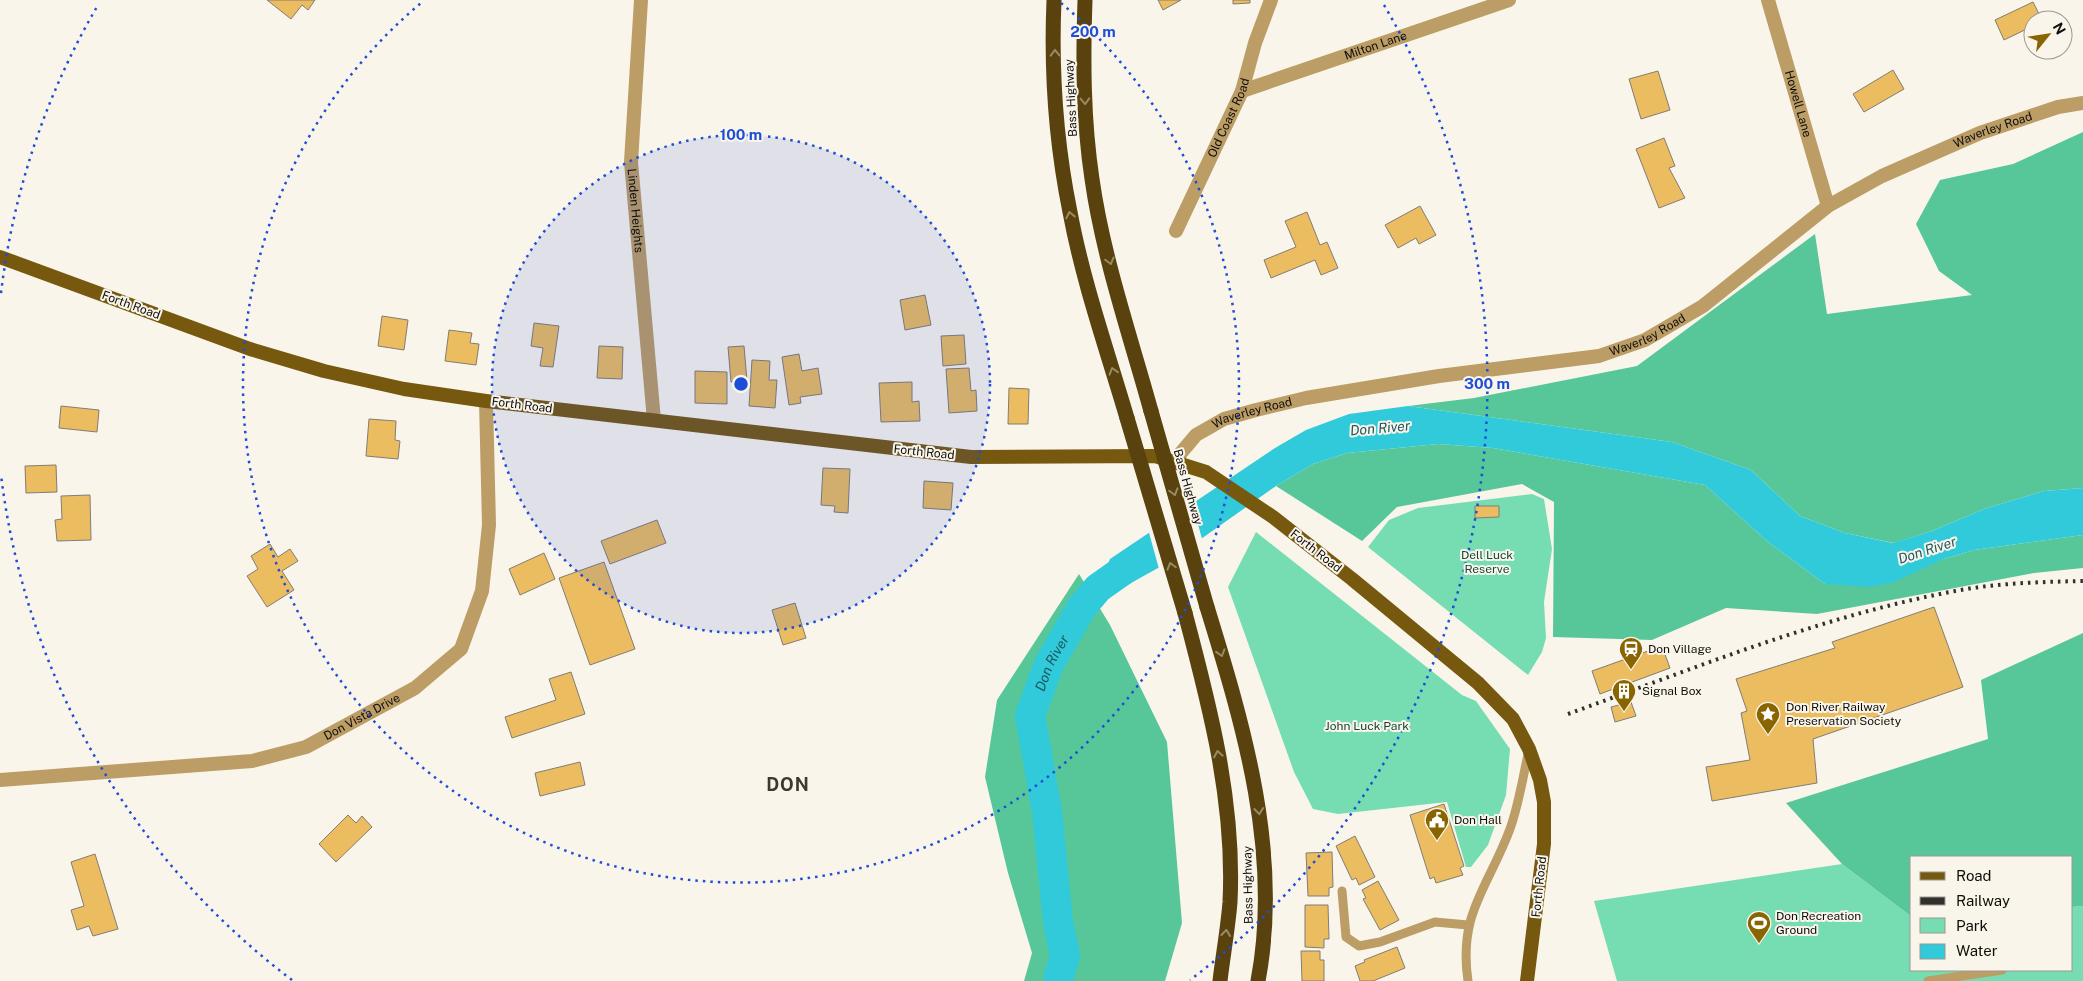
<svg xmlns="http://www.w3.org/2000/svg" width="2083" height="981" font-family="'Public Sans',sans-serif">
<rect width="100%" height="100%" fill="#faf5eb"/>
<g fill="#75ddb1">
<path d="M1532 494 1544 499 1552 549 1544 602 1546 638 1542 652 1528 675 1368 547 1389 520 1418 508Z"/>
<path d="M1256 532 1462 695 1476 701 1510 749 1506 795 1488 845 1471 867H1466L1447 802 1338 814 1313 809 1294 772 1228 587Z"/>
<path d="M1842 864 1912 917V970H2072V907L2083 906V981H1617L1594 901Z"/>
</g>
<g fill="#57c79a">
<path d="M2083 132V488L2044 491 1984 509 1932 531 1894 543 1845 533 1800 516 1751 470 1672 442 1408 406 1474 398 1637 366 1815 234 1827 314 1972 295 1939 271 1916 224 1940 180 2013 164Z"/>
<path d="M1438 444 1493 448 1705 485 1768 542 1825 584 1944 559 1974 550 2083 535V568L2034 573 1817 614 1726 608 1652 640 1553 637 1554 502 1522 484 1397 507 1362 541 1276 486 1313 464 1347 453Z"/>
<path d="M1079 574 1110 625 1167 742 1182 923 1165 981H1024L1032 953 1008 873 985 777 997 700Z"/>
<path d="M2083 633V906L2072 907V857H1912V917L1842 864 1786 803 1988 739 1981 680Z"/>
</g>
<path fill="#31cadb" d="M1408 406 1672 442 1751 470 1800 516 1845 533 1893 543 1932 531 1984 509 2044 491 2083 488V535L1974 550 1944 559 1894 582 1871 587 1825 584 1768 542 1705 485 1493 448 1438 444 1347 453 1313 464 1276 486 1167 563 1122 588H1098L1110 559 1275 448 1306 430 1349 414Z"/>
<path fill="#faf5eb" d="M1191 500 1203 542 1159 569 1148 529Z"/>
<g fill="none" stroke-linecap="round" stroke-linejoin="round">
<path stroke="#31cadb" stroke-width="30" id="s1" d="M1058 981 1065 955 1058 922 1047 811 1030 716 1049 664 1082 607 1098 588 1132 564"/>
</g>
<g fill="#ebbc60" stroke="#827d74">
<path d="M267 0H315L308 10 302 5 291 19Z"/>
<path d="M1158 0H1181L1163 10Z"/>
<path d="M1233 0H1250V3L1233 4Z"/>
<path d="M2033 2 2042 20H2033V26L2004 40 1995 20Z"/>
<path d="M1893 70 1904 89 1864 112 1853 94Z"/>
<path d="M1658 71 1670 110 1641 119 1629 79Z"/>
<path d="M1664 138 1675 166 1669 168 1685 198 1659 208 1636 149Z"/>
<path d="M1420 206 1436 235 1419 244 1416 238 1398 248 1385 225Z"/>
<path d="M1307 212 1320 245 1327 242 1338 268 1321 275 1315 260 1271 278 1264 260 1296 247 1285 221Z"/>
<path d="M925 295 931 325 905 330 900 300Z"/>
<path d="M382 316 408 320 404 350 378 346Z"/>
<path d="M534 323 559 326 553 367 540 366 543 348 531 346Z"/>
<path d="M449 330 472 333 470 343 479 344 476 365 445 361Z"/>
<path d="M964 335 966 364 943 366 941 336Z"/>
<path d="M599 346 623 347 622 379 597 378Z"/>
<path d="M744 346 747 381 731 382 728 347Z"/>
<path d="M799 354 802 371 818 368 822 394 800 397 801 403 789 405 782 357Z"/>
<path d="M752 360 770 361 769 380H777L775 408 749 406Z"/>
<path d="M969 368 971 391 976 390 977 411 949 413 946 369Z"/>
<path d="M695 371 727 372V404L695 403Z"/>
<path d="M912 382V402L919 401 920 421 881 422 879 383Z"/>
<path d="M1009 388 1029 389 1028 424H1008Z"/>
<path d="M61 406 99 410 97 432 59 428Z"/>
<path d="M369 419 396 421 395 440 400 441 398 459 366 456Z"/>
<path d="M56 465 57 492 26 493 25 466Z"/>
<path d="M823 468 850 469 848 513 834 512 835 506 821 505Z"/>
<path d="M924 481 953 483 951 510 923 508Z"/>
<path d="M90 495 91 540 57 541 55 520 62 519 61 496Z"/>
<path d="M1475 506H1499V517L1475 518Z"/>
<path d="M657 520 666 543 610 564 601 541Z"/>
<path d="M270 544 278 557 290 549 298 561 282 571 294 590 267 607 247 576 258 569 251 556Z"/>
<path d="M544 553 555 579 520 595 509 569Z"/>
<path d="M604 562 635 649 590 665 559 578Z"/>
<path d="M795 603 806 638 783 645 772 610Z"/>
<path d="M1934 607 1963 687 1813 739 1817 783 1712 801 1706 767 1750 760 1741 713 1747 711 1736 679 1835 648 1832 642Z"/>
<path d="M1662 646 1670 668 1600 694 1592 671Z"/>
<path d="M571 672 585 714 512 738 505 717 556 700 549 679Z"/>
<path d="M1631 702 1636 716 1615 722 1611 707Z"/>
<path d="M580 762 585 785 540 796 535 773Z"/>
<path d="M1444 804 1464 866 1460 868 1463 875 1436 883 1434 877 1430 879 1410 815Z"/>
<path d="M348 815 356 823 362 816 372 827 336 862 319 844Z"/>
<path d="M1355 836 1375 877 1359 885 1356 878 1352 880 1336 846Z"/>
<path d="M1332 852 1333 887 1329 888V896H1308L1306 853Z"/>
<path d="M95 854 118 929 93 936 89 926 77 930 71 910 84 906 71 862Z"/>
<path d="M1378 881 1399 920 1380 930 1363 899 1366 898 1362 890Z"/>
<path d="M1305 905H1328L1329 939H1324V948L1305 947Z"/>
<path d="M1397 947 1405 968 1373 981H1360L1355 966 1365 962 1364 960Z"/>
<path d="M1301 951H1320V960H1324V981H1302Z"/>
</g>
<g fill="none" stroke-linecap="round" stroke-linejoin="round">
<g stroke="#bb9d65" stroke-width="9">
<path d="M1342 891 1346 937 1359 946 1380 942 1435 922 1468 925"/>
<path d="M1468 981C1458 913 1488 888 1510 829 1519 804 1523 776 1529 750"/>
<path d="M1928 981 2002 970"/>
</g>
<g stroke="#bb9d65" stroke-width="14">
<path id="s2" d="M641 0 631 162 654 420"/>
<path id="s3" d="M1768 0 1828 206"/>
<path id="s4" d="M1242 91 1509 0"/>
<path id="s5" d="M1176 231 1242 91 1255 43 1271 0"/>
<path id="s6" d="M1178 463 1180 454 1196 435 1224 419 1256 410 1306 398 1439 376 1599 356 1645 340 1703 306 1828 206 1882 176 1980 133 2058 107 2083 103"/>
<path id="s7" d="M0 780 252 761 306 747 415 688 461 649 482 591 489 525 486 401"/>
</g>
<path stroke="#77580f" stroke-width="14" d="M0 257 250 349 324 371 404 389 486 401 971 457 1155 456 1206 472 1273 517 1352 579 1478 683 1513 719 1529 749 1540 780 1544 802V844L1527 981"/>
<g stroke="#59420e" stroke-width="15">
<path d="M1054 0C1051 70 1056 143 1070 212 1083 282 1107 350 1127 418"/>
<path d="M1085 0C1083 60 1083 119 1092 179 1103 257 1130 335 1151 411"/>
<path d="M1207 607C1244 727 1282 854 1258 981"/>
<path d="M1185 613C1210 707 1235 803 1230 902 1228 928 1223 955 1220 981"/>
</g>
<path stroke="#32302c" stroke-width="4" stroke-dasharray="2.5 5" stroke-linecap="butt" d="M1568 714C1695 668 1822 616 1955 591 1997 583 2040 582 2083 581"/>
<g stroke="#59420e" stroke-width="15">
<path d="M1151 411 1207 607"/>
<path d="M1127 418 1185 613"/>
</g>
</g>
<defs><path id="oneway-chevron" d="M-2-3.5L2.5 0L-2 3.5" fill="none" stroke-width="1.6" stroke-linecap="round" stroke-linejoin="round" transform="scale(1.25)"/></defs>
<g stroke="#998a66">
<use href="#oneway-chevron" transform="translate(1055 53) rotate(-91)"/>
<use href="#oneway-chevron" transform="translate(1085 101) rotate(88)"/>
<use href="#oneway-chevron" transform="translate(1070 215) rotate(-102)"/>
<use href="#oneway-chevron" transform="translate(1110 261) rotate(75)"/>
<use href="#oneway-chevron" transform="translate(1113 371) rotate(-107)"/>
<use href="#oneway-chevron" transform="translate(1174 492) rotate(74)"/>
<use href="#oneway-chevron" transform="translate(1171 566) rotate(-106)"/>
<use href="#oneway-chevron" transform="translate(1221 653) rotate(73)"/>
<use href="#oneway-chevron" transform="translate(1218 754) rotate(-100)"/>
<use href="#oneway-chevron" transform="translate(1259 811) rotate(84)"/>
<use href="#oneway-chevron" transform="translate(1226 933) rotate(-84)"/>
</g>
<circle cx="741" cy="384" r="249" fill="#1d4ed8" fill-opacity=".12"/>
<g fill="none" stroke="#1d4ed8" stroke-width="2.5" stroke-dasharray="2.5 5">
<circle cx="741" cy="384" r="249"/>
<path d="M1061 3A498 498 0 1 1 421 3"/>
<path d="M292 980A746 746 0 0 1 1 475M1 293A746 746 0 0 1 98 5M1384 5A746 746 0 0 1 1190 980"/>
</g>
<defs>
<g id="station-pin" transform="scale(1.25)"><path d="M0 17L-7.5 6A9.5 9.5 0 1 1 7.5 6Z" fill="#886500" stroke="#faf5eb"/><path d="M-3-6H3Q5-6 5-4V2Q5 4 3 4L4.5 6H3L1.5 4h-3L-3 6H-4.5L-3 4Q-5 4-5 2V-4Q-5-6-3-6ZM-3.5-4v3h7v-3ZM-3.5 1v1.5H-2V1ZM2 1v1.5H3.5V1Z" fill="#fff"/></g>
<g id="building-pin" transform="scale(1.25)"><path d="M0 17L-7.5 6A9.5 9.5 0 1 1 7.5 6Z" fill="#886500" stroke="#faf5eb"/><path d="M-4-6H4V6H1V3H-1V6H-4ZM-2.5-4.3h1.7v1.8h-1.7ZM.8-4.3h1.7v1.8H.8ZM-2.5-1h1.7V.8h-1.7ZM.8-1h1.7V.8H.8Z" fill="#fff"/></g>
<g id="sight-pin" transform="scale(1.25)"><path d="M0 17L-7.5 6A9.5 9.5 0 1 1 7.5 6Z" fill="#886500" stroke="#faf5eb"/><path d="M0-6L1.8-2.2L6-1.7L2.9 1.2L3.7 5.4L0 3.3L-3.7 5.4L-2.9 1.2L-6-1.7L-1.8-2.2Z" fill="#fff"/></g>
<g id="civic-pin" transform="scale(1.25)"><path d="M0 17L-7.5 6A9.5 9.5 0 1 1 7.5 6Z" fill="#886500" stroke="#faf5eb"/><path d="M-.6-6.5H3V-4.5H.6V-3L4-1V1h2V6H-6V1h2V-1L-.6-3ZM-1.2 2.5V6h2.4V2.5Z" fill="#fff"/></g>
<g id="stadium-pin" transform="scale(1.25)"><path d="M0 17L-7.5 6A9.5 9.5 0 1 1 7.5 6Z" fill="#886500" stroke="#faf5eb"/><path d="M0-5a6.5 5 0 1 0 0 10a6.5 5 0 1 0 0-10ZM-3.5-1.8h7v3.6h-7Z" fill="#fff"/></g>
</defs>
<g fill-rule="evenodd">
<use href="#station-pin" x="1631" y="649"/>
<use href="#building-pin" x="1624" y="691"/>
<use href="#sight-pin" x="1768" y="714"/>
<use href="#civic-pin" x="1437" y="820"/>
<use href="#stadium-pin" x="1759" y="923"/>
</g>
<g text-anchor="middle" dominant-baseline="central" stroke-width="4" stroke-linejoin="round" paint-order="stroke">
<g font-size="12" fill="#0f0d0a" stroke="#faf5eb">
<text stroke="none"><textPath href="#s4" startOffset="141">Milton Lane</textPath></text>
<text transform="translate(1071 98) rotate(-93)">Bass Highway</text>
<text stroke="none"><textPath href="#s3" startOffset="108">Howell Lane</textPath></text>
<text stroke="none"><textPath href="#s5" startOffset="125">Old Coast Road</textPath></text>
<text stroke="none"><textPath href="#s6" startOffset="905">Waverley Road</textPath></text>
<text stroke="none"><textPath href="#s2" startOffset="211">Linden Heights</textPath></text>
<text transform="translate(131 305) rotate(20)">Forth Road</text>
<text stroke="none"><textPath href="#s6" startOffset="500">Waverley Road</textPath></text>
<text transform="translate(522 405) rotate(7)">Forth Road</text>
<text stroke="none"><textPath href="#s6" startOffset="95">Waverley Road</textPath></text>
<text transform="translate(924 452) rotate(6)">Forth Road</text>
<text transform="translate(1188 487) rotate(74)">Bass Highway</text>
<text transform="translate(1316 551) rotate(38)">Forth Road</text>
<text stroke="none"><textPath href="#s7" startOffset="372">Don Vista Drive</textPath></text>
<text transform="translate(1248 885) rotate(-91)">Bass Highway</text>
<text transform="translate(1539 887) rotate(-84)">Forth Road</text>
</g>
<g font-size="12" fill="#164633" stroke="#faf5eb">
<text x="1487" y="555">Dell Luck<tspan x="1487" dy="14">Reserve</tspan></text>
<text x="1367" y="726">John Luck Park</text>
</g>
<g font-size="12" fill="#0f0d0a" stroke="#faf5eb" text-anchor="start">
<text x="1648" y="649">Don Village</text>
<text x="1642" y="691">Signal Box</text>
<text x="1786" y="707">Don River Railway<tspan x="1786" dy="14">Preservation Society</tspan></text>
<text x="1454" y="820">Don Hall</text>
<text x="1776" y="916">Don Recreation<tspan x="1776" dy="14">Ground</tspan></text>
</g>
<g font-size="14" font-style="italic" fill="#1c575f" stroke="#faf5eb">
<text transform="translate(1380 428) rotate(-5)">Don River</text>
<text transform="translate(1927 550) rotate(-18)">Don River</text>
<text stroke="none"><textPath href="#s1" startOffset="326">Don River</textPath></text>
</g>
<g font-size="18" font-weight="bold" letter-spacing="1" fill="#3d3932" stroke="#faf5eb">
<text x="788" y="784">DON</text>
</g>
</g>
<circle cx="741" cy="384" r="8" fill="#1d4ed8" stroke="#faf5eb" stroke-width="2.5"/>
<g font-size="15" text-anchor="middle" font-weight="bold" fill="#1d4ed8" stroke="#faf5eb" stroke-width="4" stroke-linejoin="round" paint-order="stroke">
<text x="1093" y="37">200 m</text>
<text x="741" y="140">100 m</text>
<text x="1487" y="389">300 m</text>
</g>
<rect x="1910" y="856" width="162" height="115" fill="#faf5eb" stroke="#9c9891"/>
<rect x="1920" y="872" width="25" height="8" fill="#77580f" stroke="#9c9891"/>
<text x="1956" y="881" font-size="15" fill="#0f0d0a">Road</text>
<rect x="1920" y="897" width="25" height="8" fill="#32302c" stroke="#9c9891"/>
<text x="1956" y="906" font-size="15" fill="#0f0d0a">Railway</text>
<rect x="1920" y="918" width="25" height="15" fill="#75ddb1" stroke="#9c9891"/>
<text x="1956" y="931" font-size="15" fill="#0f0d0a">Park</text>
<rect x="1920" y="944" width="25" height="15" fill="#31cadb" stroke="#9c9891"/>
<text x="1956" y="956" font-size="15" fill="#0f0d0a">Water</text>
<g transform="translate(2048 35) rotate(60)"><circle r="24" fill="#faf5eb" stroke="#9c9891"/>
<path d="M0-4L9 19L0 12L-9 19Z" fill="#886500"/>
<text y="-8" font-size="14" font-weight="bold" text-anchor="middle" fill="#0f0d0a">N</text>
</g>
</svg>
